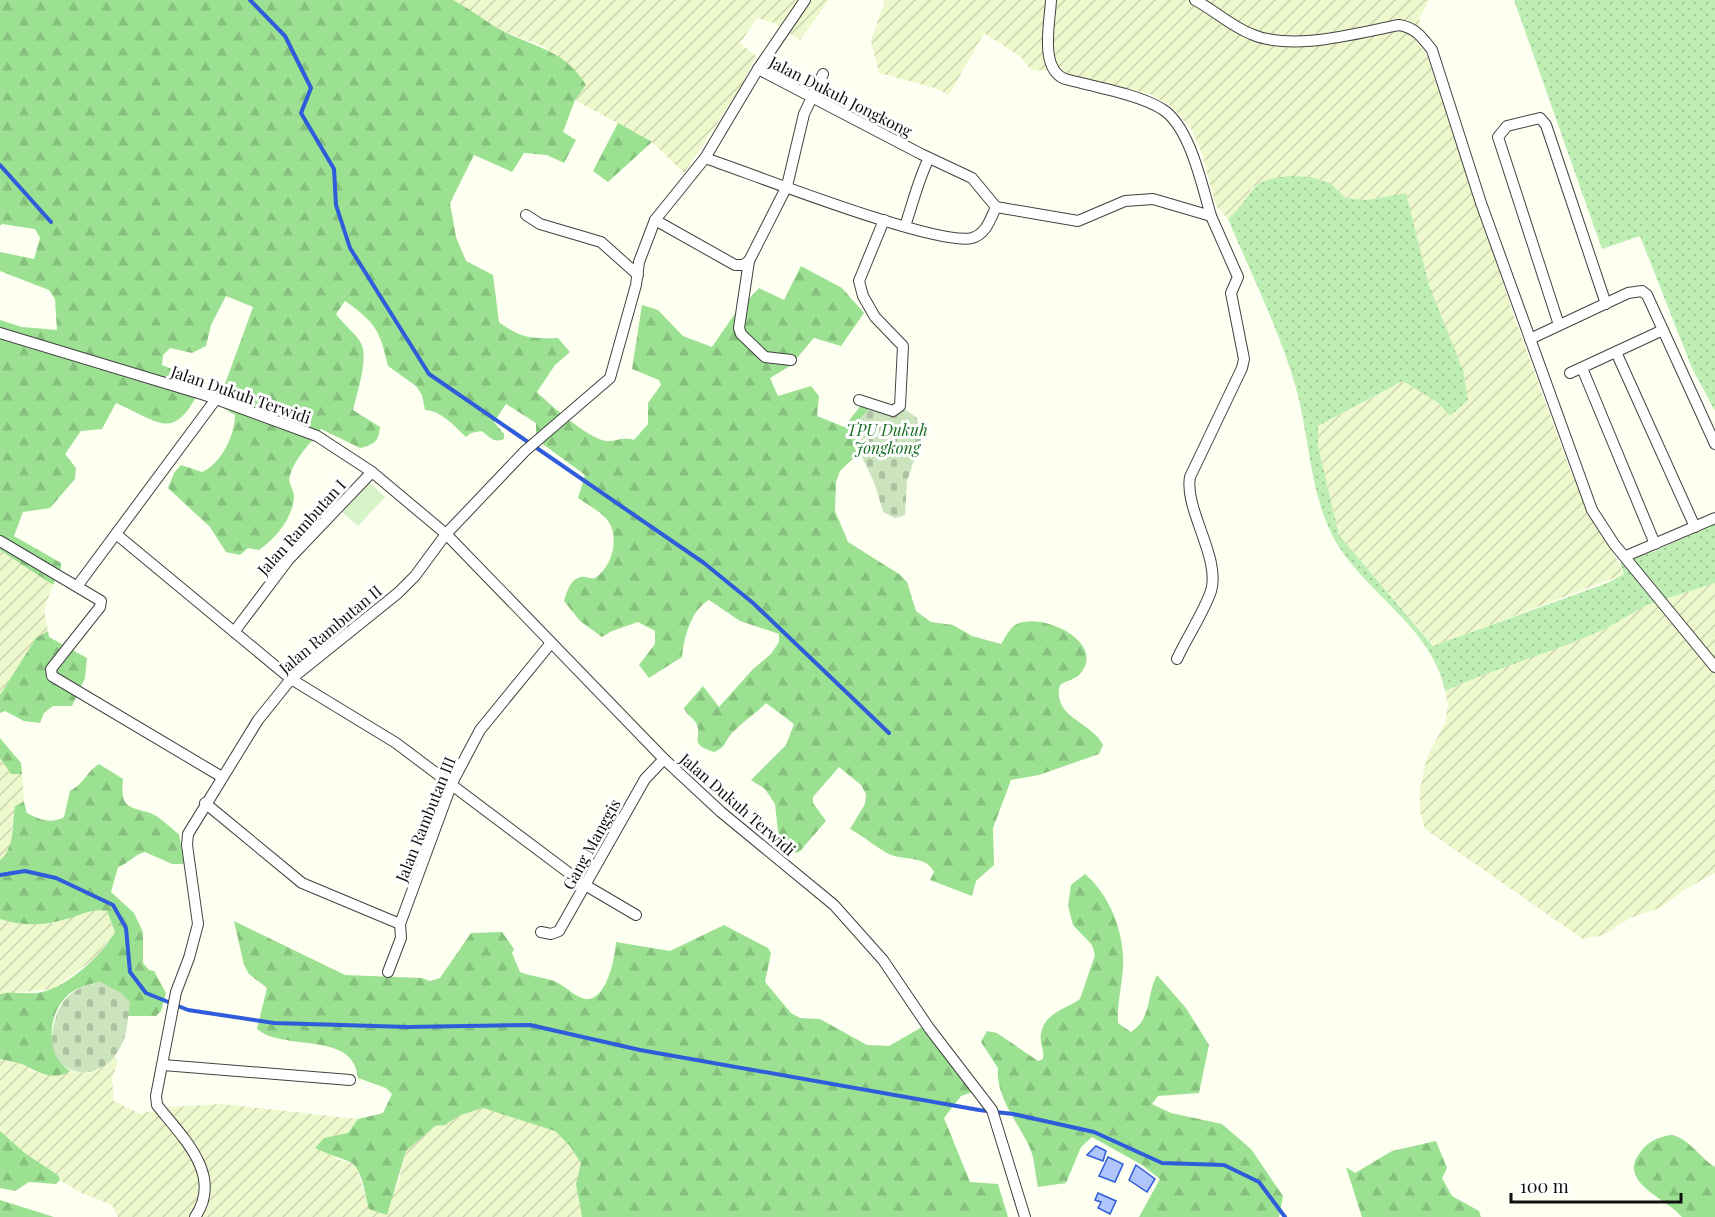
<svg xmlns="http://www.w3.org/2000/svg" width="1715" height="1217" font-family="'Playfair Display',serif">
<defs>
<pattern id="farmland-furrows" width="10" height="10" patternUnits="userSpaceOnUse" patternTransform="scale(1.5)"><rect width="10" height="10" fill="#eef8cd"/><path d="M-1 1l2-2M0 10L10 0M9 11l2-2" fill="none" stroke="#cbd3af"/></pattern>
<pattern id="grass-dots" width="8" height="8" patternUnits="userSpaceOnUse" patternTransform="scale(1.5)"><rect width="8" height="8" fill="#bfeeb5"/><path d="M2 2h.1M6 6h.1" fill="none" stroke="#a3cb9a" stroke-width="1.8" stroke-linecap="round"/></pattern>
<pattern id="forest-firs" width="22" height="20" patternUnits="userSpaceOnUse" patternTransform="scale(1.5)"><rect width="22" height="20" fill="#9ce192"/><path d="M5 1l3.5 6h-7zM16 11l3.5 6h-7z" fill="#85c07d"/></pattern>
<pattern id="cemetery-stones" width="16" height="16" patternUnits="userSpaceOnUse" patternTransform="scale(1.5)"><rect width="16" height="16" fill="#cbe4be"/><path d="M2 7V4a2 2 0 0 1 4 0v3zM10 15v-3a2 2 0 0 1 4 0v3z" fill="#adc2a2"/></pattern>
</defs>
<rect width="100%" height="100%" fill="#fdfff0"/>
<g fill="url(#farmland-furrows)">
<path d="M453 0H829L800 40 774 23 757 18 740 43 756 56 740 89 684 173 652 142 575 100 586 85 545 47 501 30Z"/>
<path d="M885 0H1429L1420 17 1417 42 1427 55 1515 319 1571 473 1624 574 1434 646 1339 535 1318 446V426L1404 381 1438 403 1450 415 1463 370 1429 285 1406 193 1367 200 1346 198 1330 183 1311 177 1291 176 1252 187 1243 206 1228 219 1216 206 1202 153 1191 128 1170 105 1150 94 1047 71 1031 70 1021 57 984 33 949 95 935 88 879 73 871 41Z"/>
<path d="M0 550 53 585 44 609 48 631 36 638 0 695Z"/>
<path d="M1715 583V873L1684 890 1660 908 1630 918 1604 935 1583 939 1425 829 1420 811V789L1427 757 1445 723 1448 705 1445 691 1478 677 1572 643 1607 628 1647 605Z"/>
<path d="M0 758 17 774H22L24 802 15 806 10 846 6 855 0 860Z"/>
<path d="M93 909 107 911 115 932 95 958 53 989 0 994V919L21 924 53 923Z"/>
<path d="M114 1056 118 1060 112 1079 114 1101 140 1114 170 1107 221 1104 358 1119 348 1133 324 1138 336 1159 351 1163 357 1169 369 1209 398 1185 406 1151 435 1126 445 1125 461 1115 483 1108 534 1123 555 1131 570 1146 581 1163 576 1184 582 1217H118L112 1205 82 1193 60 1180 58 1175 26 1154 0 1131V1059L23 1064 32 1071 54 1076 70 1071 89 1073 99 1070Z"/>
</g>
<g fill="url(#grass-dots)">
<path d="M1514 0H1715V411L1692 368 1640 236 1602 249Z"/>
<path d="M1291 176 1311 177 1330 183 1346 198 1367 200 1406 193 1429 285 1463 370 1468 400 1450 416 1438 403 1403 381 1318 426V446L1339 535 1433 646 1607 583 1624 574 1620 563 1655 551 1715 523V583L1647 605 1607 628 1572 643 1478 677 1445 691C1431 621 1354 589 1328 526 1310 486 1308 431 1296 388 1280 331 1251 274 1228 219 1258 193 1243 180 1291 176Z"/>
</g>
<g fill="url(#forest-firs)">
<path d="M0 0H453C470 9 485 21 501 30 535 48 564 49 586 85L575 100 563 132 576 140 564 163 547 155 524 153 512 172 474 155 450 203 456 237 466 261 493 275 499 322C520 338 531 339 558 338L570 352 555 365 537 392C550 405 585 435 602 440 613 444 619 436 634 440L648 424V403L661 385 659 380 632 369 642 305 658 310 683 336 712 347 734 315 759 288 784 300 801 266 842 288 864 313 841 346 814 338 790 366 770 378 778 396 811 386 819 396 817 416 844 427 862 404 871 407 855 444 859 453 840 471 836 482 835 511 848 542 899 574 907 582 916 611 931 622 953 625 972 636 1001 644C1005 638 1009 629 1015 625 1040 610 1108 642 1080 674 1076 679 1066 681 1060 685 1051 717 1091 721 1103 745L1099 754 1039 775 1011 780 993 828 994 865 976 881 972 896 930 880 934 872C927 856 904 860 891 855 881 851 862 835 850 829L865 804 866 794 861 785 839 767 813 797V803L826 821 801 850 797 853 787 851 779 840 775 804 765 789 751 780 786 745 794 724 766 703C755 714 744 721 733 732 725 740 726 748 714 752 686 743 704 738 696 723 693 717 687 716 684 708L703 686 719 707 753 669 771 654 779 642V634L740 621 709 600C691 610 684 637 682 657L649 678 639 665 655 644V631L638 622 612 631 602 637 580 621 564 601C567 592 570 579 581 577 586 576 590 579 595 578 611 567 618 544 611 526 606 514 588 505 578 498L585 475 536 439V423L506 404 494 422 504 434V439C493 444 490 436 481 431L471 433 466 437C455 427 441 410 425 410L422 395 416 386 388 366C380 330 375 322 345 301L336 314C344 325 355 333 361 343 369 358 357 392 353 410L380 427C379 441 374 445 360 448L321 429C310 444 295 458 290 475 287 483 294 489 294 497 293 518 275 539 259 550L248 548 240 555 226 552 210 527 168 488 174 473 181 465 202 472C221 464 235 435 235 415L222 407 225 384 253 307 226 296 211 325 206 346 192 353 170 348 163 355 162 365 191 377 201 387C174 442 163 424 116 403L102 429 81 431 65 454 76 468 75 479 50 508 23 512 14 536 61 563V568L53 585 0 550V320L22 327 57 330 55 299 49 290 0 271V252L34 259 40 238 35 229 2 224 0 226Z"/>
<path d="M618 123 652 142 608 182 593 171Z"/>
<path d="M48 631 49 637 87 658 85 678 72 706H53L44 713 40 723 24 721 5 711 0 713V695L36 638Z"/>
<path d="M0 738 21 763 22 774H11L0 758Z"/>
<path d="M99 764 123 779C121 804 124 806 147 812 158 814 170 828 179 834L184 864H172L145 852C134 855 129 863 118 867L111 892 134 913 143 932V963L149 970 154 971 166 993 161 1011 156 1016H127L129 1002 100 982C88 985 73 988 65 998 46 1018 47 1056 70 1071 54 1081 39 1073 24 1065 17 1062 8 1061 0 1059V994C12 991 25 994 37 993 66 989 101 956 115 932L107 911C90 908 83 915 66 919 45 926 21 926 0 919V860C15 849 12 823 15 806L24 802 27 813C39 820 52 824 64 817L70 791C85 783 86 772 99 764Z"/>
<path d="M1085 874C1110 895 1125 934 1123 967 1122 986 1117 1003 1118 1023L1131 1032C1153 1017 1146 995 1157 975L1186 1008 1209 1045 1199 1093 1158 1096 1152 1104 1171 1113 1222 1124 1251 1149 1283 1196 1279 1217H1139L1160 1179 1142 1165 1092 1137 1081 1147 1066 1183 1038 1187C1035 1174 1035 1158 1029 1146 1018 1123 995 1095 998 1068L981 1042 987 1031 997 1033 1038 1061 1043 1059C1045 1050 1039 1043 1041 1034 1044 1013 1066 1009 1080 999L1095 955 1092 945 1073 925 1068 906 1071 885Z"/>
<path d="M234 921 345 975 421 978 430 981 440 978 471 933 502 932 514 949 512 953 520 972C532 977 545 977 556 982 565 986 575 997 585 999 607 1002 615 957 616 942L670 951 724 925 768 948 771 953 765 982 791 1013 800 1018 820 1019 867 1045 889 1046 922 1027 975 1091 961 1096 944 1118 970 1182 998 1184 1008 1217H582L576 1184 581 1163 570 1146 555 1131 483 1108 461 1115 445 1125 435 1126 406 1151 387 1215 369 1209C365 1196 363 1169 350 1162 339 1157 327 1154 315 1148L324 1138 348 1133 358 1119 383 1113 392 1094 386 1088 358 1078C354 1030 284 1052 257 1029L267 988 249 974 244 965Z"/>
<path d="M0 1131 26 1154 58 1175 60 1180 56 1184 29 1182 15 1191 0 1188Z"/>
<path d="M1671 1135C1688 1137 1700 1158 1715 1167V1217H1682C1668 1199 1618 1183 1639 1154 1647 1142 1657 1137 1671 1135Z"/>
<path d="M1436 1141 1447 1168 1442 1178 1452 1196 1479 1211 1481 1217H1362L1346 1167 1355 1173 1392 1151Z"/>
<path d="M0 1200 54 1217H0Z"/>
</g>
<g fill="url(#cemetery-stones)">
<path d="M877 403 903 408 917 418 922 437 907 481 905 515 895 518 883 512C880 501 877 490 873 480 860 451 841 426 877 403Z"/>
<path d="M100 982 121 993 130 1002C128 1013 128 1028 124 1039 103 1095 35 1076 56 1017 63 995 77 987 100 982Z"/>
</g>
<path fill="#d6f4c8" d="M368 481 385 497 358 526 341 511Z"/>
<g fill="#afc5fc" stroke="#2e5cdb" stroke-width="1.5">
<path d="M1096 1146 1106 1151 1103 1161 1087 1155Z"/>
<path d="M1108 1157 1123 1164 1115 1182 1099 1176Z"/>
<path d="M1136 1165 1155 1179 1147 1192 1129 1180Z"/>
<path d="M1098 1193 1116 1201 1110 1214 1098 1208 1101 1202 1095 1200Z"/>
</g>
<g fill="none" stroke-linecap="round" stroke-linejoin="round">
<g stroke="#2e5cdb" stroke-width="4">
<path d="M250 0 285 36 311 88 301 113 334 169 336 205 350 248 429 374 704 563 753 603 889 733"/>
<path d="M0 165 51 222"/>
<path d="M0 875 25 871 56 878 113 905 126 928 130 972 146 993 188 1010 274 1023 408 1027 530 1025 640 1050 979 1110 1013 1114 1094 1132 1162 1163 1224 1165 1259 1182 1285 1217"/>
</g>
<g stroke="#424242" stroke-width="12">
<g id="street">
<path d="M1051 0C1050 22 1039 69 1065 79 1092 86 1141 95 1162 109 1190 126 1202 186 1211 216"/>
<path d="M1195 0C1214 10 1231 26 1251 34 1292 52 1356 33 1399 25 1416 28 1422 37 1432 50L1481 203 1592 510 1614 544 1715 667"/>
<path d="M758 69 921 154 972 178 996 207 1078 221 1125 201 1153 199 1211 216 1238 277 1231 293 1244 359 1242 368 1190 477C1184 509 1221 558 1211 591 1203 614 1187 637 1177 659"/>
<path d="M705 158C750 173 937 247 972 238 986 234 990 220 996 207"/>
<path d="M526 215 540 224 601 242 638 275"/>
<path d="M655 220 735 265H743L749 261"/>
<path d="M905 226C913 203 918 180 929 158"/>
<path d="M1559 325 1498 137 1507 126 1540 118 1546 125 1606 304"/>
<path d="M0 333 208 396 317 436 372 472 446 534 664 759 721 812 834 905 883 960 929 1028 992 1110 1025 1217"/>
<path d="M1530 339 1628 293 1642 291 1647 295 1663 330"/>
<path d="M1616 352 1695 527"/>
<path d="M791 360 765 357 741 334 739 328 749 261 787 186 804 114 823 74"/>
<path d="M1582 368 1655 544"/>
<path d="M1570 373 1663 330 1715 444"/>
<path d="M859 400 893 411 900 406 903 346 875 317 863 296 859 281 884 220"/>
<path d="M116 534 291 679 396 743 585 885 636 915"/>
<path d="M0 541 101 601 100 607 51 669 52 676 222 777"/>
<path d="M1626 556 1715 518"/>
<path d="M78 585 216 399"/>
<path d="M234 632 289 559 372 472"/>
<path d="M205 803 302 883 400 924"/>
<path d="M541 932 551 934 559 931 645 779 664 759"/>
<path d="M388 972 401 938 400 924 452 783 480 730 551 643"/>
<path d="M163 1065 350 1080"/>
<path d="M195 1217C224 1175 182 1137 157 1105L156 1096 176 992 189 958 198 924 187 845 188 834 258 720 291 679 398 593 415 576 446 534 525 451 610 378 636 285 639 262 655 220 705 158 758 69 805 0"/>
</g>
</g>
<use href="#street" stroke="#fff" stroke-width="10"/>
</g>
<g text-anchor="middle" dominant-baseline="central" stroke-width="6" stroke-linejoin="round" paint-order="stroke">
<g font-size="16" fill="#0f0f0f" stroke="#fff">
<text transform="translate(841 96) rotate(27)">Jalan Dukuh Jongkong</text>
<text transform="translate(241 394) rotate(19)">Jalan Dukuh Terwidi</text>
<text transform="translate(301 527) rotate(-48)">Jalan Rambutan I</text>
<text transform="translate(330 629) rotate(-40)">Jalan Rambutan II</text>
<text transform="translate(738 804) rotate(41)">Jalan Dukuh Terwidi</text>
<text transform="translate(425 819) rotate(-68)">Jalan Rambutan III</text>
<text transform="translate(591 844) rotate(-61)">Gang Manggis</text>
</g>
<g font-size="16" font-style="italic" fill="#176e22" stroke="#fff">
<text x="887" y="429">TPU Dukuh<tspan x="887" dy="18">Jongkong</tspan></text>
</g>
</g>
<path d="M1511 1193v9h170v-9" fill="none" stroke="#0f0f0f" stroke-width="3"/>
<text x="1520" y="1193" font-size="18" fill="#0f0f0f" stroke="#ffffff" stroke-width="4.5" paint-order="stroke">100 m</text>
</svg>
